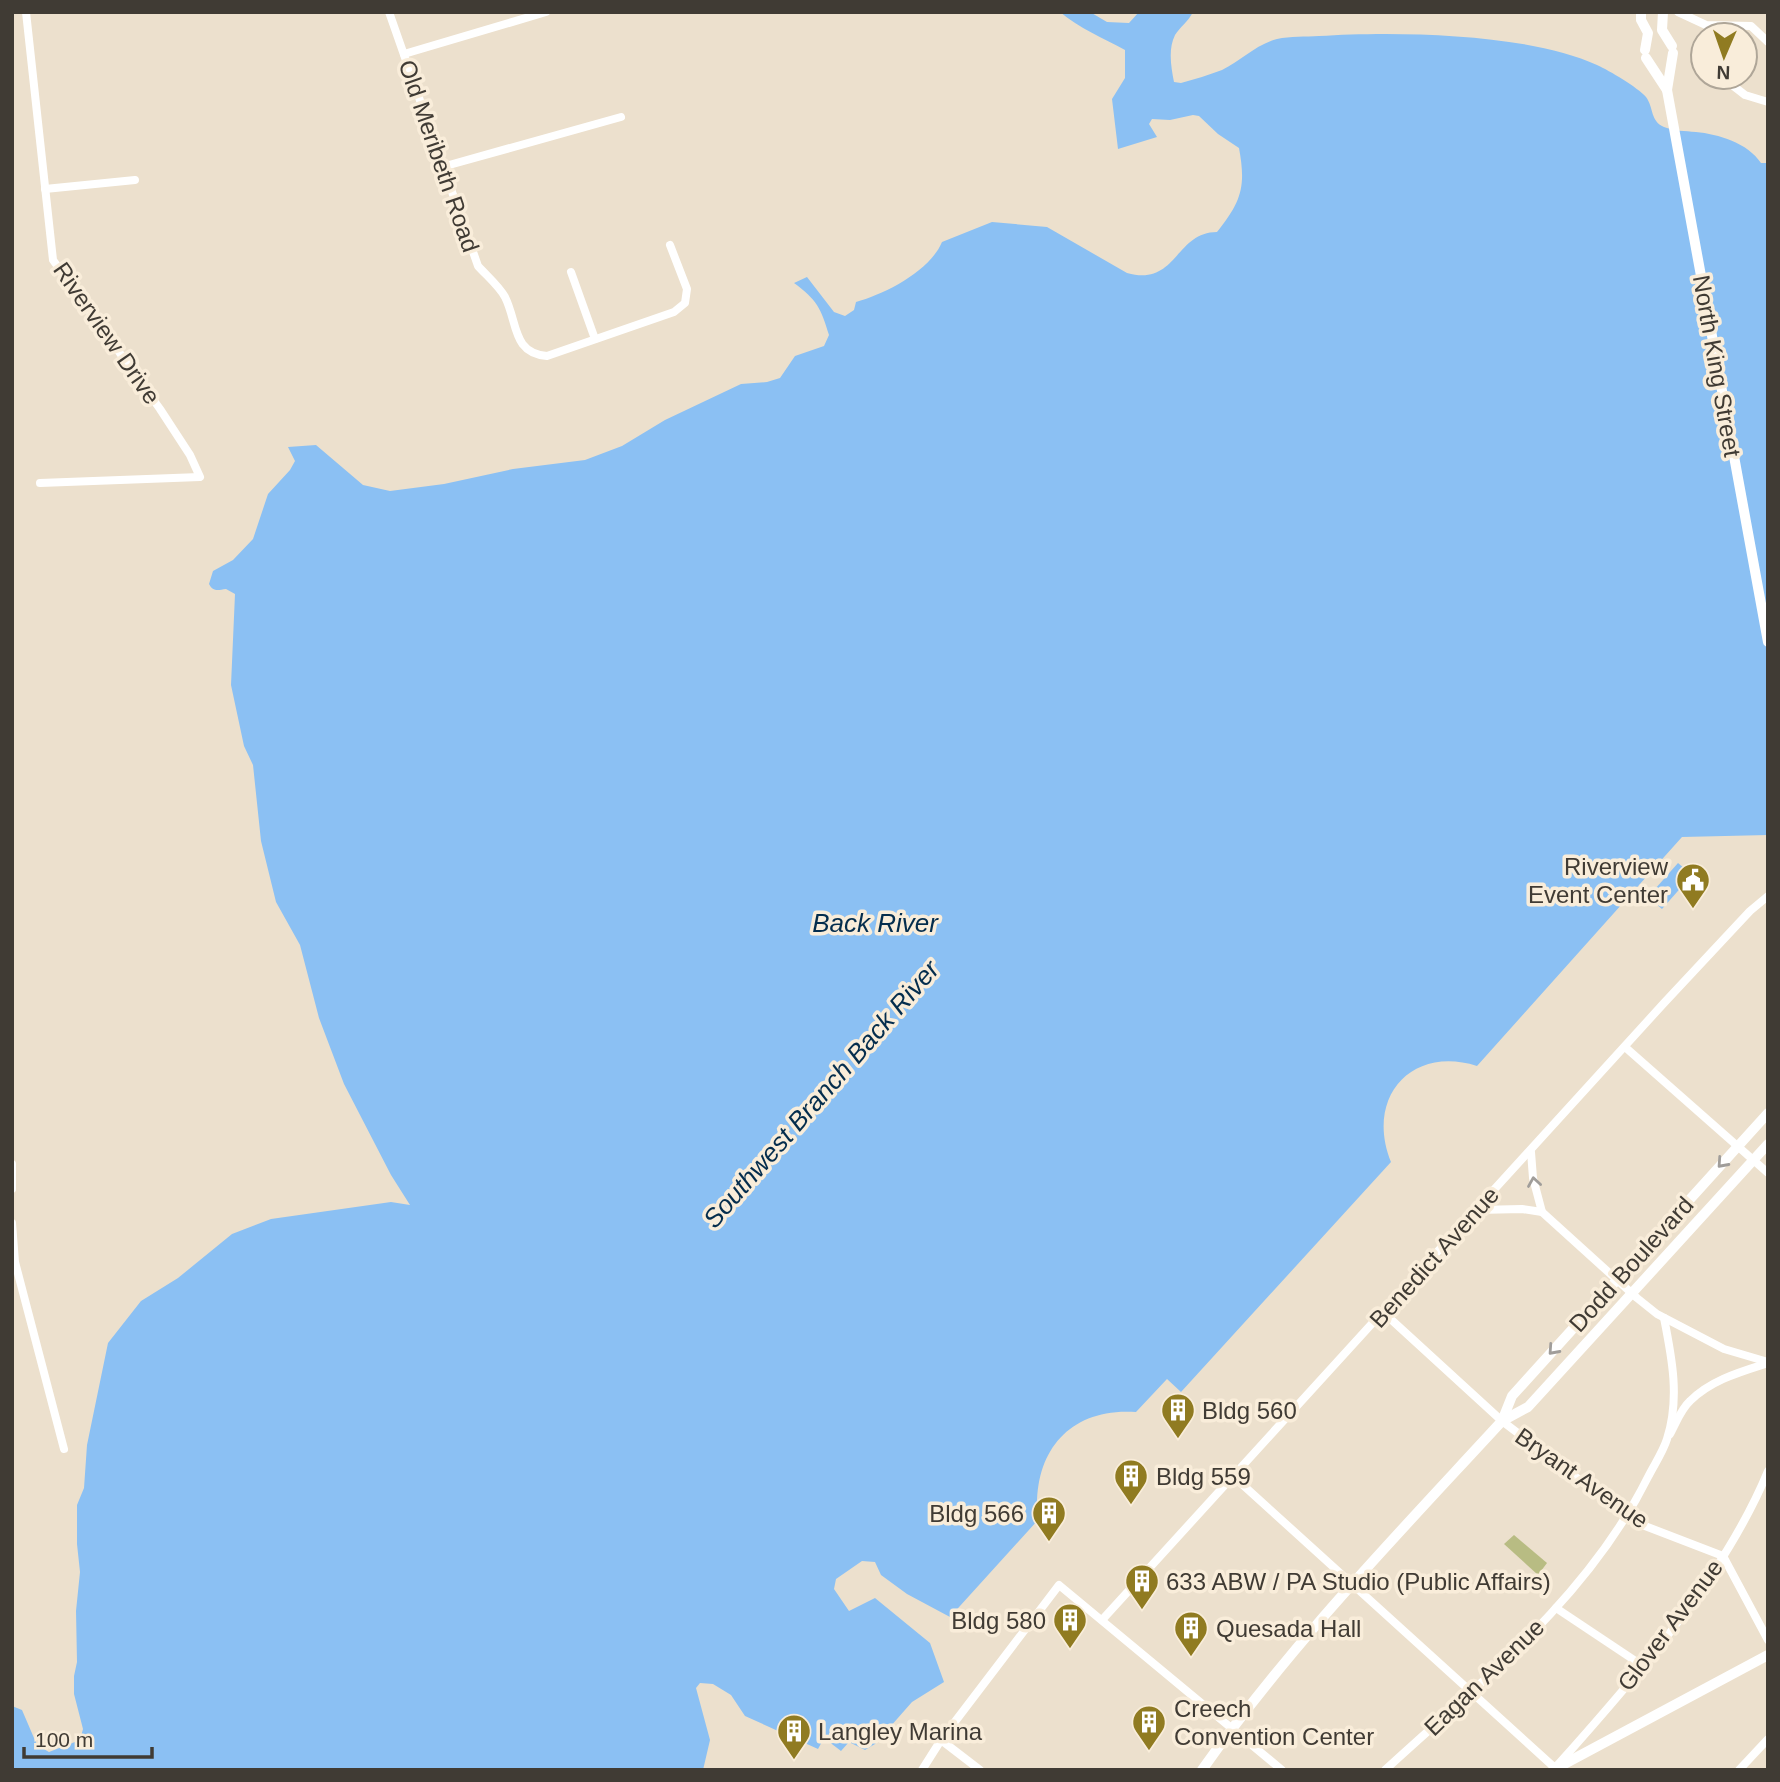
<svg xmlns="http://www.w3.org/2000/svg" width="1780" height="1782" font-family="Helvetica,sans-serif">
<rect width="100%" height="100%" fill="#ece0cd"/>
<path fill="#b8bc83" d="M1514 1535 1547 1563 1538 1575 1504 1544Z"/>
<g fill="#8bc0f3">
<path d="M1060 12H1090L1107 22 1129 23 1139 12H1193C1188 22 1180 27 1175 35 1168 49 1171 67 1174 82L1181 83C1195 79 1209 75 1222 70 1241 61 1255 45 1277 39 1290 36 1306 37 1319 36 1396 31 1527 33 1597 65 1610 71 1637 87 1646 97 1654 108 1650 121 1664 127 1674 131 1685 131 1696 132 1718 134 1748 143 1761 163H1768V835L1682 837 1477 1066C1411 1045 1365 1098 1391 1162L1181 1392 1167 1379 1136 1412C1068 1407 1031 1454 1038 1520L950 1617 907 1594 881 1575 875 1562 862 1561 836 1579 834 1589 849 1611 875 1598 930 1643 944 1682 912 1702 875 1744 865 1750 849 1742 841 1751 824 1738 818 1749 745 1716 731 1695 713 1684 700 1683 696 1688 710 1740 703 1770H12V1706L22 1710 37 1745 49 1752 80 1740 83 1729 74 1694V1676L77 1662 76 1611 80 1572 77 1544V1505L84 1488 87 1445 108 1343 141 1301 178 1278 232 1234 271 1219 391 1202 410 1205 391 1175 344 1084 319 1018 300 945 276 902 261 841 253 765 244 746 231 685 235 594 226 589C218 590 213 592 209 584L213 571 233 560 253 539 268 494 290 470 295 461 288 447 316 445 363 485 390 491 444 484 513 469 585 460 622 446 665 420 741 384 767 382 780 378 795 356 824 346 829 335C821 308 817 300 794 283L807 277 834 312 845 316 854 310 856 302C885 294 930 271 942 242L992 222 1047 227 1127 273C1177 287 1175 232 1217 232 1242 201 1246 186 1239 148L1218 134 1199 116 1193 115 1170 120 1152 119 1149 124 1157 137 1118 149 1112 99 1125 78V50C1103 38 1079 28 1060 12Z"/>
<path d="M1678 863 1692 875 1662 909 1648 897Z"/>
</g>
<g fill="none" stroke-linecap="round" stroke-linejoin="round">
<g stroke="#fff" stroke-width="8">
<path d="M26 12 53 260 160 409 190 455 200 477 40 483"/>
<path d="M389 12 478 266C487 276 499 286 505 297 518 323 512 353 547 356L674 312 685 303 687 289 670 245"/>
<path d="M1678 12 1706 25 1751 26 1768 42"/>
<path d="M404 54 546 12"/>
<path d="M1727 81 1745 95 1768 102"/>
<path d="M442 167 621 117"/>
<path d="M45 189 135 180"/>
<path d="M571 272 595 339"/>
<path d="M1625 1047 1768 1173"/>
<path d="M1531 1152 1533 1178 1542 1212 1637 1298 1657 1314 1724 1349 1768 1362"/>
<path d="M12 1164V1189"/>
<path d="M1477 1210 1522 1209 1542 1212"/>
<path d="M12 1223 15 1262 64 1449"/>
<path d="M1384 1313 1502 1421 1627 1516 1645 1526 1723 1556 1768 1640"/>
<path d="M1670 1434C1676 1423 1681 1409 1690 1401 1711 1380 1740 1372 1768 1363"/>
<path d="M1233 1476 1555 1768C1632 1682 1724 1578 1768 1471"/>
<path d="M1556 1608 1643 1666"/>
<path d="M1102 1620 1664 1003 1750 911 1768 896"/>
<path d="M941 1740 980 1770"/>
<path d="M922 1770 941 1740 1059 1585 1282 1770"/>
<path d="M1385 1770C1481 1682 1589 1596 1648 1477 1654 1465 1663 1452 1667 1439 1680 1399 1672 1358 1664 1318"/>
<path d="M1739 1770 1768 1739"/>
</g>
<g stroke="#fff" stroke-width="10">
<path d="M1502 1421 1512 1396 1768 1113"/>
<path d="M1202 1770C1291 1644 1398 1534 1502 1421L1528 1407 1768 1144"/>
<path d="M1553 1770 1768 1655"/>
</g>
<g stroke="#fff" stroke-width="10">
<path d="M1641 12V20L1648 33 1645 50"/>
<path d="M1663 12 1662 30 1672 46"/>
<path d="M1646 58 1667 90 1768 642"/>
<path d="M1667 90 1673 53"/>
</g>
</g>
<defs><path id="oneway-chevron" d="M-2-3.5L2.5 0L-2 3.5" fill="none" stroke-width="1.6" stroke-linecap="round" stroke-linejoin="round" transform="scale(1.75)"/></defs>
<g stroke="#a09d9a">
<use href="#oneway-chevron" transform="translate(1722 1163) rotate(132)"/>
<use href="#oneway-chevron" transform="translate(1534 1182) rotate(-99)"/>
<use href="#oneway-chevron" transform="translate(1553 1350) rotate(132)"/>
</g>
<defs>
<g id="civic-pin" transform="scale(1.75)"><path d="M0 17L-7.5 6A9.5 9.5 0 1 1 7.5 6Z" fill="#907b21" stroke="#f9edda"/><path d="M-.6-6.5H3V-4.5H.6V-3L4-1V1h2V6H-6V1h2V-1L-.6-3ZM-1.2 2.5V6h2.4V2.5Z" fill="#fff"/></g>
<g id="building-pin" transform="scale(1.75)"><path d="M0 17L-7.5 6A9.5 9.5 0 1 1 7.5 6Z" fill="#907b21" stroke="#f9edda"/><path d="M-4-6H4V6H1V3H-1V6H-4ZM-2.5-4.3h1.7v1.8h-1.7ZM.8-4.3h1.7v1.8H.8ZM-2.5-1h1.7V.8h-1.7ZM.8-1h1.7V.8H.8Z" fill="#fff"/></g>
</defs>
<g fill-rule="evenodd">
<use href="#civic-pin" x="1693" y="880"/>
<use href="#building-pin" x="1178" y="1410"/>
<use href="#building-pin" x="1131" y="1476"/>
<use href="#building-pin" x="1049" y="1513"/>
<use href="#building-pin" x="1142" y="1581"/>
<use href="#building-pin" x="1070" y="1620"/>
<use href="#building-pin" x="1191" y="1628"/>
<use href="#building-pin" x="1149" y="1722"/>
<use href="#building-pin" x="794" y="1731"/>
</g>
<g text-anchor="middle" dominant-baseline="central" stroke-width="7" stroke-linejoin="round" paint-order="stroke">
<g font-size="24" fill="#403b34" stroke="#f9edda">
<text transform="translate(439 156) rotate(71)">Old Meribeth Road</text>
<text transform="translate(107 333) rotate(55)">Riverview Drive</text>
<text transform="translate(1717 366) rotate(80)">North King Street</text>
<text transform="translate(1434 1257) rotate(-48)">Benedict Avenue</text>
<text transform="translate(1631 1264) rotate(-48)">Dodd Boulevard</text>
<text transform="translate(1582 1478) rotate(35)">Bryant Avenue</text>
<text transform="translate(1670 1625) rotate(-53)">Glover Avenue</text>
<text transform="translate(1484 1677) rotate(-44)">Eagan Avenue</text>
</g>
<g font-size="24" fill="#403b34" stroke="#f9edda" text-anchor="start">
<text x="1668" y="866" text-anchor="end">Riverview<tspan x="1668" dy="28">Event Center</tspan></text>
<text x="1202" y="1410">Bldg 560</text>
<text x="1156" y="1476">Bldg 559</text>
<text x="1024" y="1513" text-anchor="end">Bldg 566</text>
<text x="1166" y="1581">633 ABW / PA Studio (Public Affairs)</text>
<text x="1046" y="1620" text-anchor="end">Bldg 580</text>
<text x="1216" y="1628">Quesada Hall</text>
<text x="1174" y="1708">Creech<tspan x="1174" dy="28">Convention Center</tspan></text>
<text x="818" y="1731">Langley Marina</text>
</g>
<g font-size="26" font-style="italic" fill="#042d4d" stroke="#f9edda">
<text x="875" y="923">Back River</text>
<text transform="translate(821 1094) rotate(-49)">Southwest Branch Back River</text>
</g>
</g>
<rect width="1780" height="1782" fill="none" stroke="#403b34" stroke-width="28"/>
<g transform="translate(1724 56) rotate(182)"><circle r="33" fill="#f9edda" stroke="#afa698" stroke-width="2"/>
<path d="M0-5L12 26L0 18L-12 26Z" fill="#907b21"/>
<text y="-10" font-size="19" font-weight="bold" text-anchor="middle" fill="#403b34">N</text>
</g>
<path d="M24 1747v10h128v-10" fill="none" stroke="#403b34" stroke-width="3.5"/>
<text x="35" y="1747" font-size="21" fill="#403b34" stroke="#f9edda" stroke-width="5" paint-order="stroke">100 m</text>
</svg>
